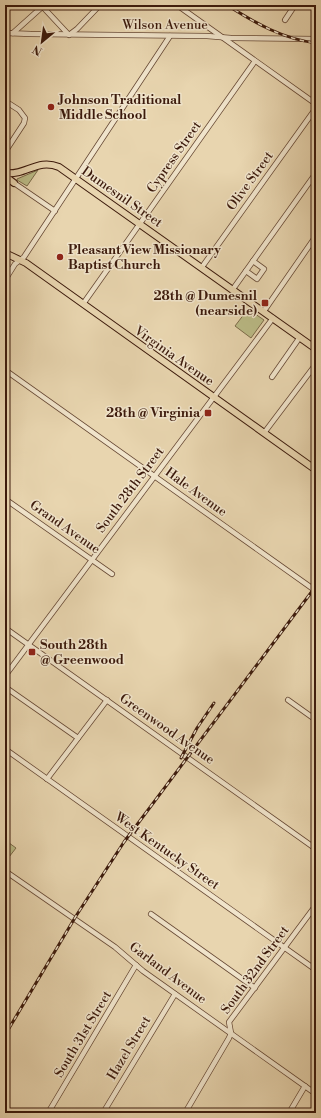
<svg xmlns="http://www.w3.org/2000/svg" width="321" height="1118" font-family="'Libre Bodoni',serif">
<rect width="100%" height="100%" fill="#e8d5af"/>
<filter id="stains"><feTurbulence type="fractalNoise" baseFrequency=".005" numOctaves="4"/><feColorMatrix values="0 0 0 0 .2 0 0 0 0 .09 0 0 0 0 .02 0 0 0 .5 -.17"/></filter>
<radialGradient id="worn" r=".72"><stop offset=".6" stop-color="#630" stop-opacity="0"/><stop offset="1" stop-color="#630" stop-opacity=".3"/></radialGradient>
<g fill="#bbbc87" stroke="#7c6b4a">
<path d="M38 170 27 186 17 180V179Z"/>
<path d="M248 309 264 320 251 338 235 326Z"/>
<path d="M5 840 16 848 9 857 5 854Z"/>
</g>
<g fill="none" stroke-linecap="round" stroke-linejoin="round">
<g stroke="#674935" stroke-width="6">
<g id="minor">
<path d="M41 5 69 35 77 29 100 5"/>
<path d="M177 5 316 104"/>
<path d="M285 20 295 5"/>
<path d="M5 33 31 34 207 36 231 38 316 39"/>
<path d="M13 33 42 7"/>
<path d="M5 101 19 110 25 118 24 123 5 152"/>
<path d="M14 183 55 211"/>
<path d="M202 267 316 108"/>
<path d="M246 271 257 279 264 269 253 261"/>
<path d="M5 280 15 264 24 257 170 36"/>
<path d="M233 289 316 173"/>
<path d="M83 304 255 61"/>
<path d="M264 311 316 236"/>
<path d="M5 370 316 591"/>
<path d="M272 377 300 337"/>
<path d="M264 433 316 364"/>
<path d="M5 499 112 574"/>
<path d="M5 628 316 849"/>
<path d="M5 676 273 318"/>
<path d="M5 687 78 738"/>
<path d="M288 700 316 720"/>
<path d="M5 749 316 970"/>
<path d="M47 779 107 700"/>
<path d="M5 871 115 947 143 971 316 1094"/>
<path d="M151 914 255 988"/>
<path d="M48 1113 136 965"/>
<path d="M103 1113 175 994"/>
<path d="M185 1113 229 1038 231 1033 229 1022 316 905"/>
<path d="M289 1113 305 1086"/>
</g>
</g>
<g stroke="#3c1a0c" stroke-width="8">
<g id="major">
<path d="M5 173C26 176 37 158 59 167L316 349"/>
<path d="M5 176 14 183"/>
<path d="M5 253 26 263 316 470"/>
</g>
</g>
<use href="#minor" stroke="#f0e4cb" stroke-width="4.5"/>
<use href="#major" stroke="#e8d5af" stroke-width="6"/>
<g stroke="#3c1a0c" stroke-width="3">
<g id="rail">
<path d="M227 5C255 23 283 39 316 43"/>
<path d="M181 758 197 728 214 703"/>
<path d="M5 1035 76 916 124 842 316 586"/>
</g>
</g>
<use href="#rail" stroke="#f0e4cb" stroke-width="1.5" stroke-dasharray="4.5" stroke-linecap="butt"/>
</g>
<g fill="#8f2418" stroke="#f0e4cb" stroke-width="1.5">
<circle cx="51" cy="107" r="4"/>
<circle cx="60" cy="257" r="4"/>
<rect x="261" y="299" width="8" height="8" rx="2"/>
<rect x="204" y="409" width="8" height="8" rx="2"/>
<rect x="28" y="648" width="8" height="8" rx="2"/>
</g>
<g text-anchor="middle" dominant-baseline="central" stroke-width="3" stroke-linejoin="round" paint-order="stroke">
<g font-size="13" fill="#3c1a0c" stroke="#f0e4cb">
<text x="165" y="25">Wilson Avenue</text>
<text transform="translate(174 157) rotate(-55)">Cypress Street</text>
<text transform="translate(250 181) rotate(-54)">Olive Street</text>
<text transform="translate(122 197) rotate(35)">Dumesnil Street</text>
<text transform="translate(174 356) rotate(35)">Virginia Avenue</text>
<text transform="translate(130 490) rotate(-53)">South 28th Street</text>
<text transform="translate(196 492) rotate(36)">Hale Avenue</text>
<text transform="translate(65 527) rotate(35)">Grand Avenue</text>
<text transform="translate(167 729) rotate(35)">Greenwood Avenue</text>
<text transform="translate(167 851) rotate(35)">West Kentucky Street</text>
<text transform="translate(255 970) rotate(-54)">South 32nd Street</text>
<text transform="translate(168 973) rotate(37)">Garland Avenue</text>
<text transform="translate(83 1034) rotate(-59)">South 31st Street</text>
<text transform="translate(129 1048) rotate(-59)">Hazel Street</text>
</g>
<g font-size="13" font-weight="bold" fill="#3c1a0c" stroke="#f0e4cb" text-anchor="start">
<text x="59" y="100">Johnson Traditional<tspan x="59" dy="15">Middle School</tspan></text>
<text x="68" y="250">Pleasant View Missionary<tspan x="68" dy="15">Baptist Church</tspan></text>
<text x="257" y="296" text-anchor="end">28th @ Dumesnil<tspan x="257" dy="15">(nearside)</tspan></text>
<text x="200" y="413" text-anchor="end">28th @ Virginia</text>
<text x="40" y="645">South 28th<tspan x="40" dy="15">@ Greenwood</tspan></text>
</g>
</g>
<rect width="321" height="1118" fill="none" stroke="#e8d5af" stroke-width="20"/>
<rect x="6" y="6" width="309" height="1106" fill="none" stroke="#3c1a0c" stroke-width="2"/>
<rect x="10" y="10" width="301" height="1098" fill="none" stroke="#3c1a0c"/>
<g transform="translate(42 42) rotate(209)" stroke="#f0e4cb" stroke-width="3" paint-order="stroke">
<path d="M0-3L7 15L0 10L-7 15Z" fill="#3c1a0c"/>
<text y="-6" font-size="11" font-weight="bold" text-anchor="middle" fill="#3c1a0c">N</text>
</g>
<rect width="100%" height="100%" filter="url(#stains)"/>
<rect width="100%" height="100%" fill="url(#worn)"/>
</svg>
